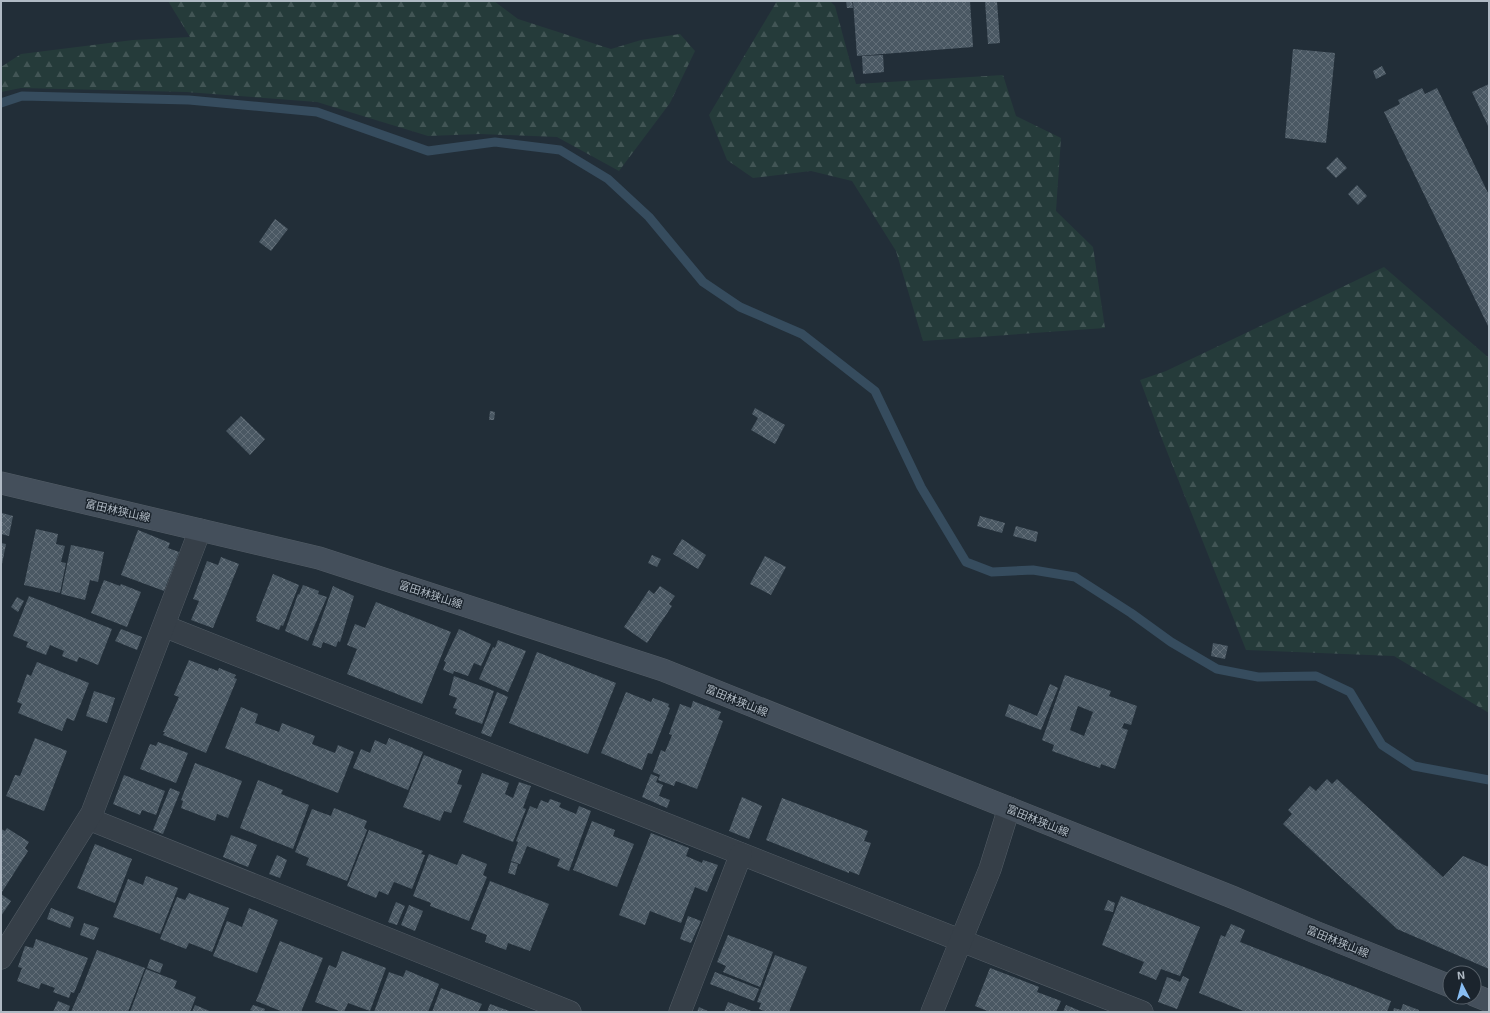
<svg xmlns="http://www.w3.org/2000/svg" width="1490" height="1013" font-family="'Exo 2','Noto Sans JP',sans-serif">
<defs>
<pattern id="forest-firs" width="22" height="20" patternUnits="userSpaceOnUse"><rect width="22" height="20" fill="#253b3a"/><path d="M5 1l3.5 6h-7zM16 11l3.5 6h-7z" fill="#425555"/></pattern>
<pattern id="building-cross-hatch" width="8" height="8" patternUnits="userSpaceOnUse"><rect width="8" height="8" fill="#4a5863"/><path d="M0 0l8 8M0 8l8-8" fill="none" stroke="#626e78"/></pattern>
</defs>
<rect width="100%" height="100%" fill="#222e38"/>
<g fill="url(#forest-firs)">
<path d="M168 1H494L518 19 611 49 641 40 680 34 695 51 670 103 619 171 557 137 480 134 428 136 317 102 186 92 21 88 1 92V67L21 54 133 40 190 37Z"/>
<path d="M777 1H830L835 6 856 84 1003 75 1016 116 1061 138 1056 211 1093 247 1105 328 923 341 896 251 852 181 811 171 753 178 727 160 709 115Z"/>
<path d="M1384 267 1489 358V713L1394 656 1246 650 1162 439 1140 380 1166 371Z"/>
</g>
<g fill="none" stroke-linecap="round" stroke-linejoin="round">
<path stroke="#364c5e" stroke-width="9" d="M1 103 22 96 189 100 317 112 428 151 495 142 560 150 608 179 649 217 703 282 740 307 802 334 875 391 921 487 966 562 992 572 1033 570 1075 577 1131 613 1171 642 1217 669 1258 677 1316 676 1350 692 1382 745 1414 766 1489 780"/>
</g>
<g fill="url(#building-cross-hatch)" fill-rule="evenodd">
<path d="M846 1H852L853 8H847Z"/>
<path d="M853 1H970L973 47 857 56Z"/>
<path d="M985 1H997L1000 43 988 44Z"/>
<path d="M1293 49 1335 53 1326 143 1285 138Z"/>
<path d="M883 55 884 72 863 74 862 56Z"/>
<path d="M1382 66 1386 74 1376 79 1373 71Z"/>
<path d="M1489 84V128L1472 92Z"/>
<path d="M1422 88 1425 94 1437 88 1489 195V328L1384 112 1400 104 1398 100Z"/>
<path d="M1337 157 1347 168 1336 178 1326 168Z"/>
<path d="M1357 185 1367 196 1358 205 1348 194Z"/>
<path d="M275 219 288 229 271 251 259 242Z"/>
<path d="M755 408 785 425 775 444 751 430 758 418 752 414Z"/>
<path d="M490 411 495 412 494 420H489Z"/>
<path d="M241 416 265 439 250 455 226 431Z"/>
<path d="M2 513 13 516 9 536 1 534Z"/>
<path d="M980 516 1005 523 1002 533 977 526Z"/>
<path d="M1016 526 1038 532 1036 542 1013 536Z"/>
<path d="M36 529 58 534 56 544 65 546 61 562 66 563 60 593 24 585Z"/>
<path d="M138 530 170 543 168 548 179 552 164 591 121 575Z"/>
<path d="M682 539 706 555 698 569 673 554Z"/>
<path d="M1 543 6 544 2 564H1Z"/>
<path d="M71 545 104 552 98 582 90 580 85 600 61 594Z"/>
<path d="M652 555 661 559 657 567 648 563Z"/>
<path d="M765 556 786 567 771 595 750 584Z"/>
<path d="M221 557 239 564 213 628 191 620 199 601 193 599 207 561 218 565Z"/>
<path d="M273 574 299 585 283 626 281 625 279 630 256 621 257 618H256Z"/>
<path d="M104 580 120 586 121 584 141 592 127 627 91 613Z"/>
<path d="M303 585 319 591 318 594 327 597 308 641 285 631 298 594 299 595Z"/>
<path d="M333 586 354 596 340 642 338 641 336 647 323 642 321 648 312 645Z"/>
<path d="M660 586 675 596 669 604 672 606 647 643 624 627 649 590 654 594Z"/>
<path d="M29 596 112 629 98 665 79 657 77 662 62 656 64 651 50 645 46 655 26 647 28 642 13 636Z"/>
<path d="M17 597 24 601 18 612 11 607Z"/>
<path d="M376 602 451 632 422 704 347 674 357 649 347 645 355 624 365 628Z"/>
<path d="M121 629 142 637 137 650 115 641Z"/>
<path d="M459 629 491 644 481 666 474 663 468 676 454 671 453 674 443 670 446 662 444 661Z"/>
<path d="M498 640 526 651 508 692 479 679 493 647 495 648Z"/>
<path d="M1213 643 1228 646 1225 659 1211 656Z"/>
<path d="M537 652 616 683 588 754 509 723Z"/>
<path d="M189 660 218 671 219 668 236 675 234 678 237 679 206 753 163 735 165 732H163L179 697 174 695Z"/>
<path d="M37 662 89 683 74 721 67 718 62 731 18 713 22 704 17 702 27 674 31 676Z"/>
<path d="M1065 675 1111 691 1109 696 1137 706 1131 725 1124 723 1122 728 1128 730 1115 769 1101 764 1100 768 1052 751 1054 745 1042 740ZM1078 706 1093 712 1084 736 1070 730Z"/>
<path d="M454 676 494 691 482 724 455 714 457 709 453 708 457 698 449 695Z"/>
<path d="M1050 684 1058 688 1041 730 1005 716 1009 704 1037 716Z"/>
<path d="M94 691 115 698 107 723 86 716Z"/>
<path d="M497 692 508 697 491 737 481 733Z"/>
<path d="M626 692 651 702 653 698 669 704 668 707 670 708 652 754 648 753 642 770 601 753Z"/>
<path d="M693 701 721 712 718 719 723 721 697 789 676 781 674 786 658 780 660 775 653 772 661 750 665 752 672 735 669 734 680 704 691 708Z"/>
<path d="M241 707 258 714 255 723 279 732 282 723 315 736 312 744 335 753 338 745 354 752 338 793 225 748Z"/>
<path d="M35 738 67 751 44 811 6 796 15 775 20 776Z"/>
<path d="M389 738 423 752 408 790 353 768 361 749 370 753 375 740 386 745Z"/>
<path d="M158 742 188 753 176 783 140 769 150 744 156 746Z"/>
<path d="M424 755 462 770 457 784 462 785 451 813 444 811 440 821 403 807Z"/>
<path d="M195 763 242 781 228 818 217 814 215 821 181 808 183 801 181 800Z"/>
<path d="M482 773 509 783 505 794 513 798 519 782 531 786 523 808 526 809 513 842 463 822Z"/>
<path d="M651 774 658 777 656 782 663 785 659 796 670 800 667 808 642 797Z"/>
<path d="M124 775 165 791 156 815 142 810 140 815 113 804Z"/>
<path d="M1327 779 1332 784 1337 779 1443 877 1463 856 1489 867V969L1397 929 1283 824 1292 814 1288 810 1310 786 1316 791Z"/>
<path d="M258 780 283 790 281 794 309 805 293 849 240 828Z"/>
<path d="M170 788 180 792 163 834 153 830Z"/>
<path d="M742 797 762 806 749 839 729 831Z"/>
<path d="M782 798 868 831 864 841 871 843 859 875 849 871V873L766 840Z"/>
<path d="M550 799 561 803 559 807 576 814 579 806 591 811 569 871 557 866 560 859 527 846 520 864 511 861 518 842 516 841 530 806 537 809 541 800 548 803Z"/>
<path d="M334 808 367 821 364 828 367 830 347 881 306 865 309 858 295 852 312 809 331 816Z"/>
<path d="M592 821 615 830 613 836 634 844 617 887 573 870Z"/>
<path d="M7 828 29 842 25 848 28 851 2 892 1 891V829L5 831Z"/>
<path d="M369 830 423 851 421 854 425 855 412 889 394 882 388 895 379 891 376 898 347 886Z"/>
<path d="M651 833 689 848 686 856 702 863 703 860 718 865 707 892 695 887 681 923 650 911 645 925 619 915Z"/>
<path d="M231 835 257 845 248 867 223 857Z"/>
<path d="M95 844 132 859 115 903 77 888Z"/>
<path d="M429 854 457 865 462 854 487 864 483 875 487 877 469 921 430 906 431 903 413 896Z"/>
<path d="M277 855 287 860 280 878 269 874Z"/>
<path d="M511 862 518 864 515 875 508 873Z"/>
<path d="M146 876 178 888 160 934 113 917 128 879 143 885Z"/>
<path d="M490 881 549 904 530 951 508 943 506 950 485 942 487 935 471 929Z"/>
<path d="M189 893 229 908 212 952 189 943 186 949 160 939 177 897 185 900Z"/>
<path d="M1 894 11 901 1 916Z"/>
<path d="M1121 896 1200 927 1180 976 1161 969 1156 980 1139 973 1144 962 1102 945Z"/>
<path d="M1108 900 1115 903 1113 912 1104 910Z"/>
<path d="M396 902 405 906 397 925 388 922Z"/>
<path d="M409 905 423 911 415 931 401 925Z"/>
<path d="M51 908 74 917 70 928 47 919Z"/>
<path d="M249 908 278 920 257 973 213 956 227 921 242 927Z"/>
<path d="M688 916 701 921 691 943 680 939Z"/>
<path d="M84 923 99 928 94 940 80 935Z"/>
<path d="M1231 924 1245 930 1240 942 1391 1001 1387 1012H1246L1199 993 1221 935 1225 937Z"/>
<path d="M728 935 773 952 760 987 723 972 726 966 717 962Z"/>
<path d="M36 939 88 958 74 993 71 992 69 998 53 992 55 988 41 983 39 989 17 981 22 968 18 967 25 946 33 948Z"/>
<path d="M280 941 323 958 301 1012H283L256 1001Z"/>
<path d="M97 950 145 968 128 1012H71L79 993H80Z"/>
<path d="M342 951 386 968 370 1011 348 1003 344 1012H342L315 1002 329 965 336 968Z"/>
<path d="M775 955 807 967 789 1012H767L759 1009 761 1003 757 1002Z"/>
<path d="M150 959 163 964 160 973 147 968Z"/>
<path d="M990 968 1039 987 1037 992 1061 1001 1056 1012H990L975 1006Z"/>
<path d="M146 969 177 981 174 988 196 997 190 1012H130Z"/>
<path d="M406 970 439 984 428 1012H374L389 972 403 977Z"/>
<path d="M715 972 759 989 754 1001 710 984Z"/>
<path d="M1183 976 1189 979 1177 1009 1158 1002 1167 977 1180 982Z"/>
<path d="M441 988 482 1004 478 1012H432Z"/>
<path d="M58 1001 70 1006 68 1012H53Z"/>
<path d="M728 1002 754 1012H724Z"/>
<path d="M490 1004 512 1012H487Z"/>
<path d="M1403 1004 1419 1010 1418 1012H1393L1394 1008 1401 1010Z"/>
<path d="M195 1005 212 1012H192Z"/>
<path d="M253 1005 265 1009 264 1012H255L250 1010Z"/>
<path d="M1066 1005 1083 1012H1063Z"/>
<path d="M699 1007 710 1012H697Z"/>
</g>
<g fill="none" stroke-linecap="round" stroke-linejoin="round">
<g stroke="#535d66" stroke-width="23">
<g id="minor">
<path d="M164 626 1142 1012"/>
<path d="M89 819 570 1012"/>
<path d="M1 958 92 813 200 530"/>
<path d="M680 1012 741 854"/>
</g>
</g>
<g stroke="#535d66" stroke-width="23">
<path id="tertiary" d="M932 1012 990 869 1009 808"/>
</g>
<g stroke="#535d66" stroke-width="23">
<g id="secondary">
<path d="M1 483 319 558 663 670 1232 897 1315 932 1450 986"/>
<path d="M1474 995 1489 1001"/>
</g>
</g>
<use href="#minor" stroke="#363f48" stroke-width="22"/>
<use href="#tertiary" stroke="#363f48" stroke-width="22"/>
<use href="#secondary" stroke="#444f5b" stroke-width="22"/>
</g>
<g text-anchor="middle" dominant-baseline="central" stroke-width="3" stroke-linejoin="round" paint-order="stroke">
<g font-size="11" fill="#b0bac4" stroke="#1b242d">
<text transform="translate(118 510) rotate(13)">富田林狭山線</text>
<text transform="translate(431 594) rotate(18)">富田林狭山線</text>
<text transform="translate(737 700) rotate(22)">富田林狭山線</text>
<text transform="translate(1038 820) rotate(22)">富田林狭山線</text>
<text transform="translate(1338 941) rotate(22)">富田林狭山線</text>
</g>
</g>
<rect width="1490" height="1013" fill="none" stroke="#b0bac4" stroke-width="4"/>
<g transform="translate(1462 985) rotate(354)"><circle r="19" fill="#1b242d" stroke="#576069"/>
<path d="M0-3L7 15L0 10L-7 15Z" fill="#88bdf2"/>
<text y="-6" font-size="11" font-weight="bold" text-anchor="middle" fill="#b0bac4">N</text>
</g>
</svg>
